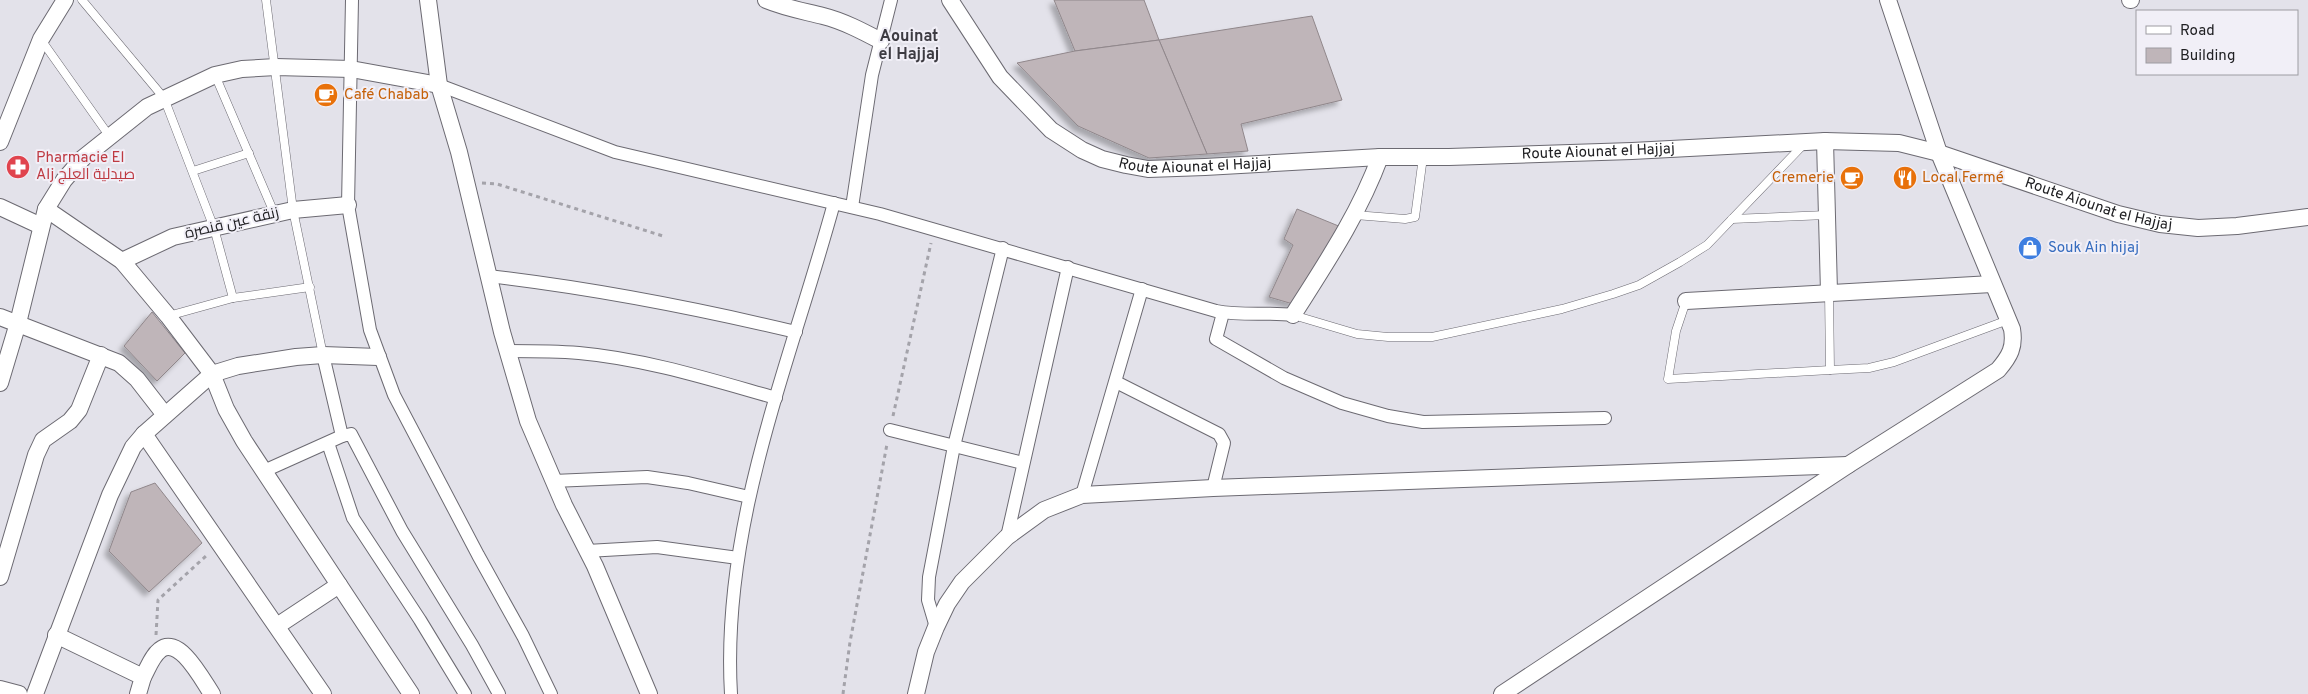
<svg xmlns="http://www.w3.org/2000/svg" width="2308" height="694" font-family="Overpass,Cairo,sans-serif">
<defs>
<filter id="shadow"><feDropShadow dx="-4.5" dy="4.5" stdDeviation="2.5" flood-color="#0004"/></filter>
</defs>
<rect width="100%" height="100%" fill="#e3e2ea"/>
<g fill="#bfb5b9" stroke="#90878b" filter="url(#shadow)">
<path d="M1054 0H1144L1159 40 1075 51Z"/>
<path d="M1312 16 1342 100 1241 124 1248 151 1207 154 1159 40Z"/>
<path d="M1159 40 1207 154 1149 158 1078 126 1017 63 1075 51Z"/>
<path d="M1297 209 1341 227 1293 304 1269 297 1293 245 1284 239Z"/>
<path d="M152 312 185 353 157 381 124 346Z"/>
<path d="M155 483 202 543 149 592 109 551 131 492Z"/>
</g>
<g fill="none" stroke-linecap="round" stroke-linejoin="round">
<g stroke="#6c6a72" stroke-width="9">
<g id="service">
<path d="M82 0 164 98 214 228 233 298"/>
<path d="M266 0 293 210 323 355"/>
<path d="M42 41 110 137"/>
<path d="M215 75 275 215"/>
<path d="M193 171 249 153"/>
<path d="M1355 215 1405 219 1415 217 1423 157"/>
<path d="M1732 219 1827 215"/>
<path d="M1686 301 1676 331 1668 379 1830 370 1829 292"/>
<path d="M1293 315 1357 334 1388 337H1432L1562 309 1613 294 1639 285 1680 262 1707 245 1805 143"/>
<path d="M168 316 233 298 310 287"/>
<path d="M1830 370 1869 368 1894 362 2008 320"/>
</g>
</g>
<g stroke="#6c6a72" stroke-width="14">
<g id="pedestrian">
<path d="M352 0 348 205 370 330 394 395 478 555 523 636 551 694"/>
<path d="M439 85 615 152 880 214 1216 311C1242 316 1267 312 1293 315"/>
<path d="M852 207 872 75 891 0"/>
<path d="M488 276C592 288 695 308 796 332"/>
<path d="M1223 313 1216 339 1284 378 1342 403 1388 416 1423 422 1605 418"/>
<path d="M507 351C531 351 555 351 579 353 646 359 712 380 776 398"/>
<path d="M323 355 342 436"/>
<path d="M1116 382 1219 434 1224 443 1213 488"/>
<path d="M890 430 1023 463"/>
<path d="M328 443 353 518 420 620 465 694"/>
<path d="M264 471 342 436 351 434 402 531 472 645 499 694"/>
<path d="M553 481 647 477 688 483 749 497"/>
<path d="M1082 495 1142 289"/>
<path d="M1007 537 1068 267"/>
<path d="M587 551 657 547 738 558"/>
<path d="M936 627 928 600 929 577 954 446 1003 248"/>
<path d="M731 694C721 524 790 364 834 203"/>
</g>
</g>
<g stroke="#6c6a72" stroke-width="18">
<g id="minor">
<path d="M428 0 439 85 459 152 502 332 528 421 564 505 595 566 649 694"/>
<path d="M766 0C785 8 803 11 823 16 843 21 862 31 881 41"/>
<path id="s1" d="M950 0 1000 77 1051 130 1082 150 1102 159 1126 165 1148 169 1205 167 1380 157H1449L1632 151 1825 141 1899 143 1939 153 2118 214 2160 224 2198 228 2237 226 2308 217"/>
<path d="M2130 0H2131"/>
<path d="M1825 141 1829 292"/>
<path d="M0 142 41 39 65 0"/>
<path d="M0 207 41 226"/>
<path d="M46 209 122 261 168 316 212 374 226 409 244 441 411 694"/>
<path d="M122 261 173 237 293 210 348 205"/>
<path d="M1686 301 1992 284"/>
<path d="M1293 315C1326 263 1359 214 1380 157"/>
<path d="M0 317 119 363 137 379 165 415"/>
<path d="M0 383 18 323 46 209 64 180 83 158 147 107 215 75 242 69 276 67 351 69 439 85"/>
<path d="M144 434 323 694"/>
<path d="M0 577 36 455 43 440 70 421 79 410 101 355"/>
<path d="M277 626 339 585"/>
<path d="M56 635 143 677 138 694"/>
<path d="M143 677C148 668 152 656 160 650 179 634 203 681 212 694"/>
<path d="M0 689 19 694"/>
<path d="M35 694 110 495 133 447 144 434 212 374 238 366 296 357 323 355 378 357"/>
<path d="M916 694 926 652 936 627 947 604 962 582 1007 537 1044 510 1082 495 1213 488 1848 465"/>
<path d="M1502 694 1848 465 1998 370C2010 356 2015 347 2012 329L1939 153 1888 0"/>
</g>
</g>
<g stroke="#a4a3aa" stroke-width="3" stroke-dasharray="4 4" stroke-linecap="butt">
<path d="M482 183 497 184 663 236"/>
<path d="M893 416 931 243"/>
<path d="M156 635 158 600 207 555"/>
<path d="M843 694 850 642 887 444"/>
</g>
<use href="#service" stroke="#fff" stroke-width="8"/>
<use href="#pedestrian" stroke="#fff" stroke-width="12"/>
<use href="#minor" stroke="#fff" stroke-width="16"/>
</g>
<defs>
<g id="cafe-disc" transform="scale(1.25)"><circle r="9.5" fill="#e8710a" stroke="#f1eff7"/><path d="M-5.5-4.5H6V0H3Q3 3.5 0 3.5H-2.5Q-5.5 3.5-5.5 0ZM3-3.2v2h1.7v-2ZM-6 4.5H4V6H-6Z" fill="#fff"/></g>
<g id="pharmacy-disc" transform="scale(1.25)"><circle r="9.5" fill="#e0444e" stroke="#f1eff7"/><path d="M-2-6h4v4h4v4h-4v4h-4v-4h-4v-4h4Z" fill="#fff"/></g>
<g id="restaurant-disc" transform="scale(1.25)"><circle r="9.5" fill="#e8710a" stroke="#f1eff7"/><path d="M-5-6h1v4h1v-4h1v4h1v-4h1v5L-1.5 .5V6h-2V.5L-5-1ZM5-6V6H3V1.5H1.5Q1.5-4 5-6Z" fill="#fff"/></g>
<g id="shop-disc" transform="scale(1.25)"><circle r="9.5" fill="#3f7fe0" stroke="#f1eff7"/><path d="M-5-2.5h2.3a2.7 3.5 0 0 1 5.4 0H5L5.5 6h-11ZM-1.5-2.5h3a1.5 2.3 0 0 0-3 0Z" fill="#fff"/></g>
</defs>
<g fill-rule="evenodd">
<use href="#cafe-disc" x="326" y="95"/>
<use href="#pharmacy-disc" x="18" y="167"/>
<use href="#cafe-disc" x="1852" y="178"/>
<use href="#restaurant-disc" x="1905" y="178"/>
<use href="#shop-disc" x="2030" y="248"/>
</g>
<g text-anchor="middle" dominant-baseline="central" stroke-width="4" stroke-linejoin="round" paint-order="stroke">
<g font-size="15" fill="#c56008" stroke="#f1eff7" text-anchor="start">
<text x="344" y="95">Café Chabab</text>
<text x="1834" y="178" text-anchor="end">Cremerie</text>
<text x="1922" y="178">Local Fermé</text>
</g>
<g font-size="15" fill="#202023" stroke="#f1eff7">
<text stroke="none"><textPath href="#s1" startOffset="722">Route Aiounat el Hajjaj</textPath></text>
<text stroke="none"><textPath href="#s1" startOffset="318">Route Aiounat el Hajjaj</textPath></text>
<text stroke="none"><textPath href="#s1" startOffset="1232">Route Aiounat el Hajjaj</textPath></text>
<text transform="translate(232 224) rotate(-13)">زنقة عين قنصرة</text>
</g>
<g font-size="15" fill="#be3a42" stroke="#f1eff7" text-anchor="start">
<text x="36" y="158">Pharmacie El<tspan x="36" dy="17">Alj صيدلية العلج</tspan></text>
</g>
<g font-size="15" fill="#366cbe" stroke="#f1eff7" text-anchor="start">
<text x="2048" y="248">Souk Ain hijaj</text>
</g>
<g font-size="16" font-weight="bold" fill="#3d3b42" stroke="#f1eff7">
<text x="909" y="37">Aouinat<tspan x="909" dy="18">el Hajjaj</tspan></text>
</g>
</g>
<rect x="2136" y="10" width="162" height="65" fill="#f1eff7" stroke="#9d9ca2"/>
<rect x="2146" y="26" width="25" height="8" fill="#ffffff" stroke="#9d9ca2"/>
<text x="2180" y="35" font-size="15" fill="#202023">Road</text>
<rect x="2146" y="48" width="25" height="15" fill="#bfb5b9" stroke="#9d9ca2"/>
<text x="2180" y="60" font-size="15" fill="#202023">Building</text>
</svg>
